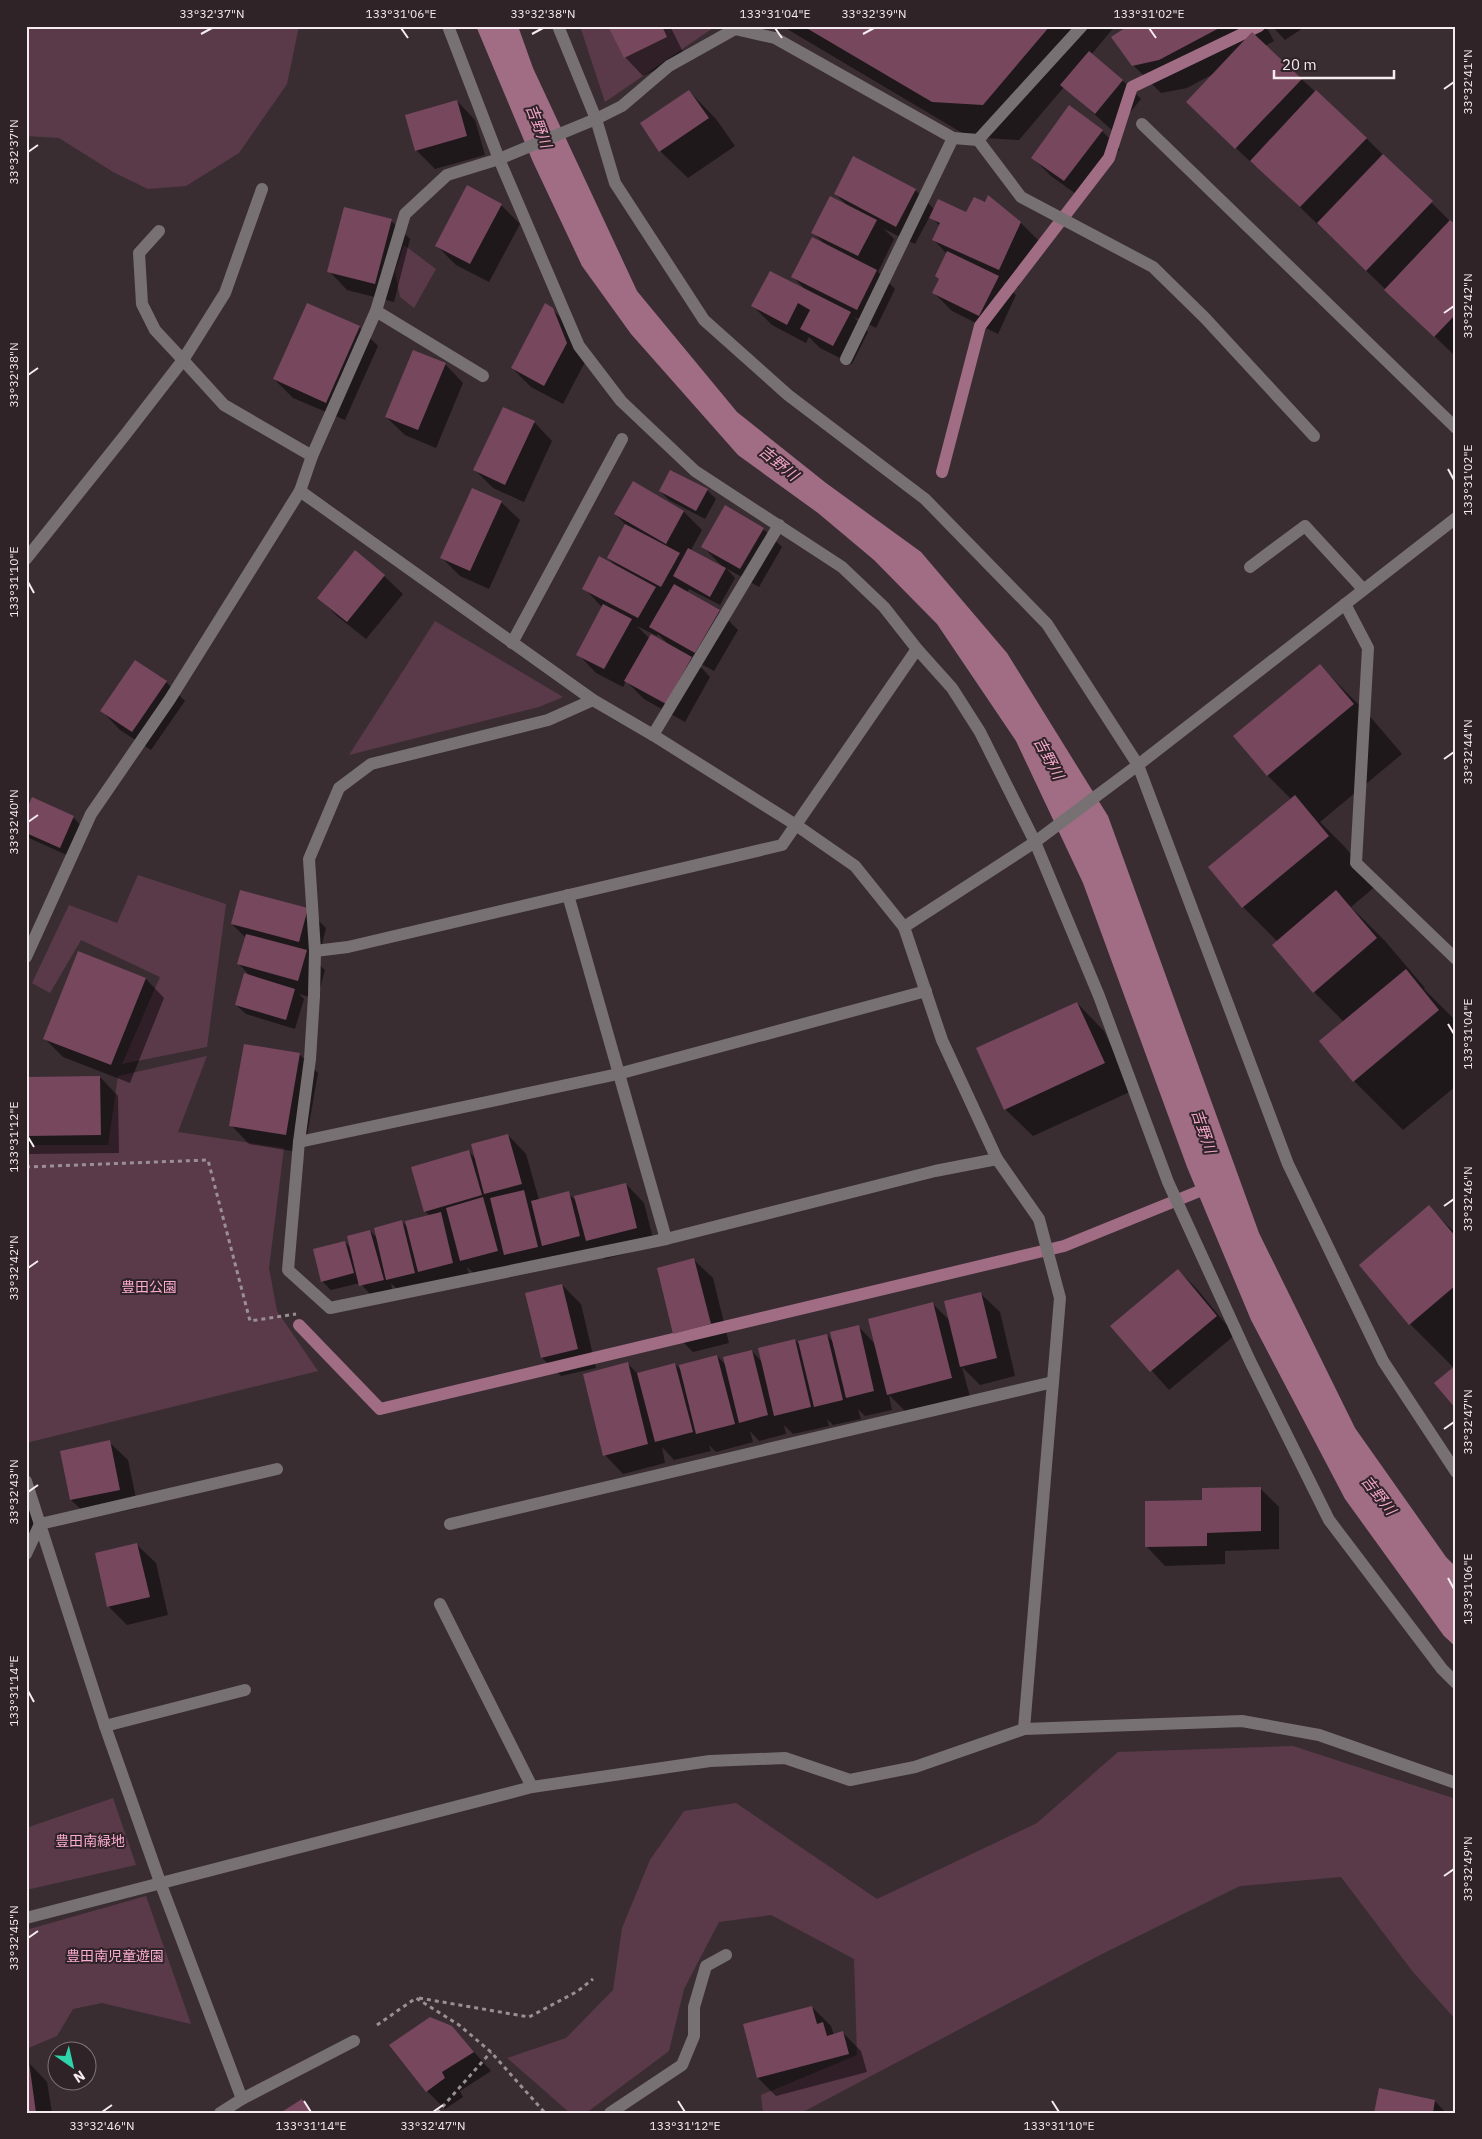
<svg xmlns="http://www.w3.org/2000/svg" width="1482" height="2139" font-family="'IBM Plex Sans','Noto Sans JP',sans-serif">
<rect width="100%" height="100%" fill="#392d32"/>
<g fill="#5a3a49">
<path d="M26 26H299L287 84 239 153 186 186 148 189 113 172 59 138 26 136Z"/>
<path d="M580 26H716L605 102Z"/>
<path d="M404 245 436 269 414 308 400 297 395 272Z"/>
<path d="M435 621 563 697 539 707 349 755Z"/>
<path d="M138 875 226 904 207 1047 122 1064 160 977 81 940 50 993 32 983 69 905 117 923Z"/>
<path d="M207 1056 178 1132 284 1148 269 1268 277 1311 318 1371 26 1443V1145H108L118 1076Z"/>
<path d="M1293 1746 1456 1799V2020L1413 1972 1341 1877 1240 1886 1102 1954 801 2113H763L761 2095 857 2055 854 1959 771 1915 719 1922 684 1989 669 2051 586 2113H570L507 2058 566 2038 613 1990 622 1928 650 1860 684 1811 736 1803 877 1899 1037 1823 1118 1752Z"/>
<path d="M113 1798 136 1865 26 1890V1828Z"/>
<path d="M146 1896 191 2024 102 2003 73 2009 57 2036 26 2049V1930Z"/>
</g>
<path fill="#a06d84" d="M476 26H518L533 68 637 291 737 412 826 483 921 552 1007 653 1108 816 1259 1233 1355 1428 1446 1557 1456 1567V1647L1444 1636 1345 1499 1251 1320 1187 1167 1083 883 1016 741 937 624 874 560 818 513 738 455 631 334 582 266 533 162Z"/>
<g fill="#0007" fill-rule="evenodd">
<path d="M610 26H670L685 56 643 76 625 57Z"/>
<path d="M782 26H1115L1091 55 1123 81 1141 99 1114 132 1064 87 1019 140 969 137Z"/>
<path d="M1131 26H1266L1274 41 1265 46 1366 138 1456 227V351L1453 354 1256 165 1255 166 1206 120 1215 73 1187 88 1161 93 1133 65Z"/>
<path d="M1272 26H1306L1285 40Z"/>
<path d="M689 91 716 119 735 146 688 178 660 151Z"/>
<path d="M457 101 475 120 485 155 435 169 416 150Z"/>
<path d="M1102 131 1120 149 1083 199 1051 176 1032 157Z"/>
<path d="M915 190 934 209 1021 223 1039 241 1018 288 1003 282 1016 295 998 334 952 311 934 293 940 280 947 254 934 240 940 226 930 216 915 244 884 229 894 239 878 272 895 289 876 328 854 317 868 332 852 364 820 348 809 337 806 343 772 325 753 306 806 290 793 277 825 244 813 233 847 205 835 194Z"/>
<path d="M501 205 520 224 489 282 456 265 437 246Z"/>
<path d="M391 221 410 239 394 302 347 290 329 271Z"/>
<path d="M552 309 571 328 585 362 563 404 531 387 512 368Z"/>
<path d="M359 327 378 346 345 420 293 398 274 379Z"/>
<path d="M445 364 463 383 436 448 405 435 386 417Z"/>
<path d="M534 422 552 441 524 502 493 488 475 470Z"/>
<path d="M633 482 684 512 702 530 691 550 722 566 702 546 763 529 782 547 759 587 726 568 735 578 720 605 689 589 687 593 719 611 738 630 714 671 694 660 710 677 685 722 644 699 626 681 623 687 596 673 578 654 603 608 584 588 617 567 608 558 626 525 615 514ZM637 626 657 636 658 634 668 644 650 639Z"/>
<path d="M707 490 716 499 705 519 669 500 660 491Z"/>
<path d="M501 502 520 520 489 589 460 576 442 558Z"/>
<path d="M384 576 403 594 366 639 337 616 319 598Z"/>
<path d="M1319 665 1368 714 1402 754 1320 822 1344 846 1377 885 1351 907 1385 941 1425 988 1424 989 1456 1021V1086L1403 1130 1354 1081 1344 1022 1314 992 1278 942 1243 907 1210 868 1292 800 1268 776 1235 736Z"/>
<path d="M166 682 185 701 151 750 120 730 102 711Z"/>
<path d="M26 814 73 817 82 827 69 856 29 838 26 836Z"/>
<path d="M308 910 326 928 318 960 313 959 325 970 317 999 299 994 304 999 295 1029 246 1014 236 1005 251 977 239 964 246 938 232 924Z"/>
<path d="M79 953 146 979 164 998 130 1083 63 1057 44 1038Z"/>
<path d="M1077 1003 1104 1031 1132 1091 1033 1136 1005 1109Z"/>
<path d="M299 1054 318 1073 304 1153 249 1144 231 1125Z"/>
<path d="M100 1077 118 1096 119 1153 26 1154V1079Z"/>
<path d="M508 1135 526 1154 539 1200 568 1193 577 1202 626 1184 644 1203 655 1246 605 1259 597 1250 524 1273 514 1263 516 1270 480 1279 467 1267 471 1281 406 1298 391 1283 392 1289 370 1294 360 1283 331 1290 322 1281 345 1242 351 1248 370 1231 378 1239 402 1222 409 1228 430 1216 425 1211 468 1151 476 1159Z"/>
<path d="M1429 1207 1456 1234V1407L1454 1368 1410 1324Z"/>
<path d="M694 1260 713 1278 729 1343 693 1352 674 1333Z"/>
<path d="M1178 1270 1197 1289 1235 1335 1169 1390 1112 1326Z"/>
<path d="M562 1285 581 1304 596 1368 561 1376 542 1358 526 1294Z"/>
<path d="M981 1294 1000 1312 1015 1376 980 1385 962 1367 970 1397 907 1413 889 1395 892 1410 865 1416 858 1409 861 1419 833 1425 827 1419 829 1426 793 1434 784 1425 786 1434 759 1441 750 1431 753 1442 716 1452 709 1445 711 1451 674 1460 662 1447 665 1463 623 1474 605 1455 628 1364 638 1374 675 1364 682 1371 717 1356 727 1366 752 1351 762 1362 795 1340 801 1346 827 1335 833 1342 858 1326 875 1344 933 1304 951 1322Z"/>
<path d="M109 1442 128 1460 138 1508 90 1518 71 1500Z"/>
<path d="M1260 1488 1279 1507V1549L1225 1551V1564L1165 1566 1147 1547 1204 1501Z"/>
<path d="M26 1499 37 1510V1543H26Z"/>
<path d="M137 1545 156 1563 168 1615 127 1625 108 1606Z"/>
<path d="M812 2007 831 2026 834 2035 843 2033 861 2051 867 2072 776 2096 758 2078Z"/>
<path d="M452 2027 491 2071 460 2091 463 2097 445 2109 427 2091Z"/>
<path d="M29 2063 47 2082 52 2113H26Z"/>
<path d="M1380 2089 1435 2101 1446 2113H1375Z"/>
<path d="M302 2100 314 2113H282Z"/>
</g>
<g fill="none" stroke-linecap="round" stroke-linejoin="round">
<g stroke="#a06d84" stroke-width="12">
<path d="M942 472 980 326 1109 158 1132 87 1259 26"/>
<path d="M299 1325 380 1409 1064 1246 1212 1186"/>
</g>
</g>
<g fill="#77475e">
<path d="M608 26H662L667 37 624 58Z"/>
<path d="M803 26H1050L983 105 932 102Z"/>
<path d="M1128 26H1223L1159 60 1132 66 1111 37Z"/>
<path d="M1252 32 1302 79 1235 149 1186 102Z"/>
<path d="M1089 51 1123 80 1095 114 1060 85Z"/>
<path d="M689 90 709 118 659 152 640 123Z"/>
<path d="M1316 90 1367 138 1300 207 1250 161Z"/>
<path d="M457 100 467 136 415 151 405 115Z"/>
<path d="M1069 105 1103 130 1064 181 1031 158Z"/>
<path d="M1383 154 1433 201 1366 271 1317 223Z"/>
<path d="M853 156 916 189 896 227 834 194Z"/>
<path d="M467 185 502 204 470 264 435 246Z"/>
<path d="M988 195 1021 222 999 270 932 240 940 223 929 218 938 199 966 212 974 197 985 202Z"/>
<path d="M830 196 877 220 858 256 811 233Z"/>
<path d="M344 207 392 219 375 284 327 272Z"/>
<path d="M1450 220 1456 225V314L1434 337 1384 290Z"/>
<path d="M812 237 877 270 857 310 791 277Z"/>
<path d="M947 251 999 276 979 316 932 293 939 279 935 276Z"/>
<path d="M770 271 851 312 833 346 800 329 810 310 798 303 787 325 751 306Z"/>
<path d="M307 303 360 326 326 403 273 379Z"/>
<path d="M545 303 553 308 567 343 544 386 511 368Z"/>
<path d="M413 350 446 363 418 430 385 417Z"/>
<path d="M503 407 535 421 505 485 473 470Z"/>
<path d="M670 470 708 489 696 511 659 491Z"/>
<path d="M633 481 684 511 666 544 614 514Z"/>
<path d="M472 488 502 501 470 571 440 558Z"/>
<path d="M725 505 764 528 740 569 701 547Z"/>
<path d="M625 524 680 553 661 587 607 558Z"/>
<path d="M688 548 726 568 710 597 673 576Z"/>
<path d="M355 550 385 575 347 622 317 598Z"/>
<path d="M599 556 656 587 638 618 582 589Z"/>
<path d="M674 584 720 610 695 653 649 627Z"/>
<path d="M603 604 632 619 604 669 576 655Z"/>
<path d="M651 634 692 657 666 704 624 681Z"/>
<path d="M135 660 167 681 132 732 100 711Z"/>
<path d="M1320 664 1354 704 1267 776 1233 736Z"/>
<path d="M1295 795 1329 836 1242 908 1208 867Z"/>
<path d="M32 797 74 816 60 848 26 833V811Z"/>
<path d="M240 890 308 908 299 942 231 924Z"/>
<path d="M1336 890 1377 938 1313 993 1272 945Z"/>
<path d="M246 934 307 950 298 981 237 964Z"/>
<path d="M78 951 146 978 111 1065 43 1039Z"/>
<path d="M1406 969 1439 1010 1353 1082 1319 1041Z"/>
<path d="M244 973 295 989 286 1020 235 1005Z"/>
<path d="M1077 1002 1105 1063 1004 1110 976 1048Z"/>
<path d="M244 1044 300 1053 286 1135 229 1126Z"/>
<path d="M100 1076 101 1135 26 1136V1077Z"/>
<path d="M508 1134 522 1184 484 1194 471 1144Z"/>
<path d="M469 1150 482 1195 424 1212 411 1167Z"/>
<path d="M626 1183 637 1228 586 1241 574 1196Z"/>
<path d="M524 1190 538 1247 504 1255 490 1198Z"/>
<path d="M569 1191 580 1236 542 1246 531 1201Z"/>
<path d="M483 1197 498 1251 460 1261 446 1208Z"/>
<path d="M1429 1205 1456 1237V1285L1409 1325 1359 1265Z"/>
<path d="M441 1212 453 1263 418 1272 405 1221Z"/>
<path d="M402 1220 415 1273 386 1280 374 1228Z"/>
<path d="M370 1230 384 1280 359 1286 347 1236Z"/>
<path d="M345 1241 354 1273 321 1282 313 1249Z"/>
<path d="M694 1258 711 1324 673 1334 657 1268Z"/>
<path d="M1178 1269 1217 1316 1150 1372 1110 1326Z"/>
<path d="M562 1284 578 1349 541 1358 525 1293Z"/>
<path d="M981 1292 997 1358 960 1367 944 1301Z"/>
<path d="M933 1302 952 1378 887 1395 868 1319Z"/>
<path d="M859 1325 874 1391 846 1398 830 1332Z"/>
<path d="M827 1334 843 1400 814 1407 798 1341Z"/>
<path d="M795 1339 811 1407 774 1416 758 1348Z"/>
<path d="M752 1350 768 1415 739 1423 723 1357Z"/>
<path d="M717 1355 735 1424 696 1434 679 1365Z"/>
<path d="M628 1362 648 1444 603 1456 583 1374Z"/>
<path d="M675 1363 693 1432 655 1442 637 1373Z"/>
<path d="M1456 1365V1409L1434 1383Z"/>
<path d="M110 1440 120 1490 70 1500 60 1451Z"/>
<path d="M1261 1487V1531L1207 1533V1546L1145 1547V1501L1202 1500V1488Z"/>
<path d="M137 1543 150 1597 107 1607 95 1553Z"/>
<path d="M812 2006 817 2024 823 2022 827 2036 843 2031 849 2054 757 2078 743 2024Z"/>
<path d="M430 2017 452 2026 474 2052 442 2072 445 2078 426 2092 389 2045Z"/>
<path d="M26 2062H29L36 2113H26Z"/>
<path d="M1379 2088 1435 2100 1433 2113H1374Z"/>
<path d="M302 2099 311 2113H280Z"/>
</g>
<g fill="none" stroke-linecap="round" stroke-linejoin="round">
<g stroke="#9a9094" stroke-width="3" stroke-dasharray="4 4" stroke-linecap="butt">
<path d="M26 1167 208 1160 250 1321 296 1314"/>
<path d="M419 1998 529 2017 578 1991 593 1979"/>
<path d="M377 2025 416 1998 459 2025 491 2052 545 2113"/>
<path d="M437 2113 491 2052"/>
</g>
<g stroke="#777173" stroke-width="12">
<path d="M448 26 499 159 579 346 621 401 695 471 842 567 884 607 917 649 952 688 980 732 1035 842 1099 996 1168 1182 1250 1361 1329 1520 1442 1669 1456 1683"/>
<path d="M558 26 596 119 615 183 704 320 788 395 925 499 1047 624 1138 765 1288 1164 1383 1361 1456 1472"/>
<path d="M1142 124 1456 428"/>
<path d="M978 140 1021 197 1153 267 1205 318 1314 436"/>
<path d="M159 231 139 253 142 304 155 330 183 360 225 293 262 189"/>
<path d="M376 311 483 376"/>
<path d="M846 359 953 138"/>
<path d="M300 491 593 700 653 735 796 825 855 866 904 927 942 1040 997 1159 1039 1219 1060 1298 1024 1729"/>
<path d="M26 559 125 435 183 360 224 405 312 456"/>
<path d="M1250 567 1305 526 1363 589"/>
<path d="M1345 604 1368 648 1356 863 1456 959"/>
<path d="M512 643 622 439"/>
<path d="M593 700 548 720 371 764 339 788 309 859 315 951 314 996 310 1059 299 1142 288 1270 330 1308 666 1239 935 1171 997 1159"/>
<path d="M653 735 779 525"/>
<path d="M568 895 666 1239"/>
<path d="M904 927 1035 842 1138 765 1456 518"/>
<path d="M315 951 348 947 782 845 917 649"/>
<path d="M26 957 91 814 170 699 300 491 312 456 376 311 405 214 447 175 499 159 596 119 622 106 669 66 735 29 775 38 953 138 978 140 1082 26"/>
<path d="M299 1142 618 1074 926 991"/>
<path d="M26 1481 105 1726 160 1882 242 2099"/>
<path d="M450 1524 1053 1382"/>
<path d="M26 1554 40 1524 277 1469"/>
<path d="M440 1604 532 1787"/>
<path d="M105 1726 245 1690"/>
<path d="M26 1918 532 1787 710 1761 785 1758 850 1780 915 1767 1024 1729 1242 1721 1319 1735 1456 1783"/>
<path d="M220 2113 242 2099 354 2041"/>
<path d="M610 2113 682 2065 694 2036V2007L706 1966 726 1955"/>
</g>
</g>
<path fill="none" stroke="#f5ecf0" stroke-width="2" d="M401 28 408 38M775 28 782 38M1149 28 1156 38M201 34 212 28M532 34 543 28M863 34 874 28M1444 89 1454 82M28 152 38 145M1444 313 1454 306M28 375 38 368M1448 469 1454 480M28 582 34 593M1444 759 1454 752M28 822 38 815M1448 1024 1454 1034M28 1137 34 1147M1444 1206 1454 1199M28 1268 38 1261M1444 1429 1454 1422M28 1492 38 1485M1448 1578 1454 1589M28 1691 34 1702M1444 1876 1454 1869M28 1938 38 1931M304 2101 311 2112M678 2101 685 2112M1052 2101 1059 2112M102 2112 112 2105M433 2112 443 2105"/>
<g text-anchor="middle" dominant-baseline="central" stroke-width="4" stroke-linejoin="round" paint-order="stroke">
<g font-size="14" fill="#faabd0" stroke="#2f2328">
<text x="149" y="1287">豊田公園</text>
<text x="90" y="1841">豊田南緑地</text>
<text x="115" y="1956">豊田南児童遊園</text>
</g>
<g font-size="15" font-style="italic" fill="#f6a7cc" stroke="#2f2328">
<text transform="translate(539 126) rotate(69)">吉野川</text>
<text transform="translate(779 463) rotate(39)">吉野川</text>
<text transform="translate(1049 758) rotate(62)">吉野川</text>
<text transform="translate(1204 1131) rotate(71)">吉野川</text>
<text transform="translate(1379 1495) rotate(52)">吉野川</text>
</g>
</g>
<rect width="1482" height="2139" fill="none" stroke="#2f2328" stroke-width="55"/>
<g transform="translate(72 2066) rotate(146)"><circle r="24" fill="#2f2328" stroke="#7e7378"/>
<path d="M0-4L9 19L0 12L-9 19Z" fill="#2fd4aa"/>
<text y="-8" font-size="14" font-weight="bold" text-anchor="middle" fill="#f5ecf0">N</text>
</g>
<path d="M1274 70v8h120v-8" fill="none" stroke="#f5ecf0" stroke-width="2.5"/>
<text x="1282" y="70" font-size="15" fill="#f5ecf0" stroke="#2f2328" stroke-width="4" paint-order="stroke">20 m</text>
<rect x="28" y="28" width="1426" height="2084" fill="none" stroke="#f5ecf0" stroke-width="2"/>
<g font-size="12" text-anchor="middle" fill="#f5ecf0">
<text x="212" y="18">33°32'37"N</text>
<text x="401" y="18">133°31'06"E</text>
<text x="543" y="18">33°32'38"N</text>
<text x="775" y="18">133°31'04"E</text>
<text x="874" y="18">33°32'39"N</text>
<text x="1149" y="18">133°31'02"E</text>
<text transform="translate(1468 82) rotate(-90)" y="4">33°32'41"N</text>
<text transform="translate(14 152) rotate(-90)" y="4">33°32'37"N</text>
<text transform="translate(1468 306) rotate(-90)" y="4">33°32'42"N</text>
<text transform="translate(14 375) rotate(-90)" y="4">33°32'38"N</text>
<text transform="translate(1468 480) rotate(-90)" y="4">133°31'02"E</text>
<text transform="translate(14 582) rotate(-90)" y="4">133°31'10"E</text>
<text transform="translate(1468 752) rotate(-90)" y="4">33°32'44"N</text>
<text transform="translate(14 822) rotate(-90)" y="4">33°32'40"N</text>
<text transform="translate(1468 1034) rotate(-90)" y="4">133°31'04"E</text>
<text transform="translate(14 1137) rotate(-90)" y="4">133°31'12"E</text>
<text transform="translate(1468 1199) rotate(-90)" y="4">33°32'46"N</text>
<text transform="translate(14 1268) rotate(-90)" y="4">33°32'42"N</text>
<text transform="translate(1468 1422) rotate(-90)" y="4">33°32'47"N</text>
<text transform="translate(14 1492) rotate(-90)" y="4">33°32'43"N</text>
<text transform="translate(1468 1589) rotate(-90)" y="4">133°31'06"E</text>
<text transform="translate(14 1691) rotate(-90)" y="4">133°31'14"E</text>
<text transform="translate(1468 1869) rotate(-90)" y="4">33°32'49"N</text>
<text transform="translate(14 1938) rotate(-90)" y="4">33°32'45"N</text>
<text x="102" y="2130">33°32'46"N</text>
<text x="311" y="2130">133°31'14"E</text>
<text x="433" y="2130">33°32'47"N</text>
<text x="685" y="2130">133°31'12"E</text>
<text x="1059" y="2130">133°31'10"E</text>
</g>
</svg>
